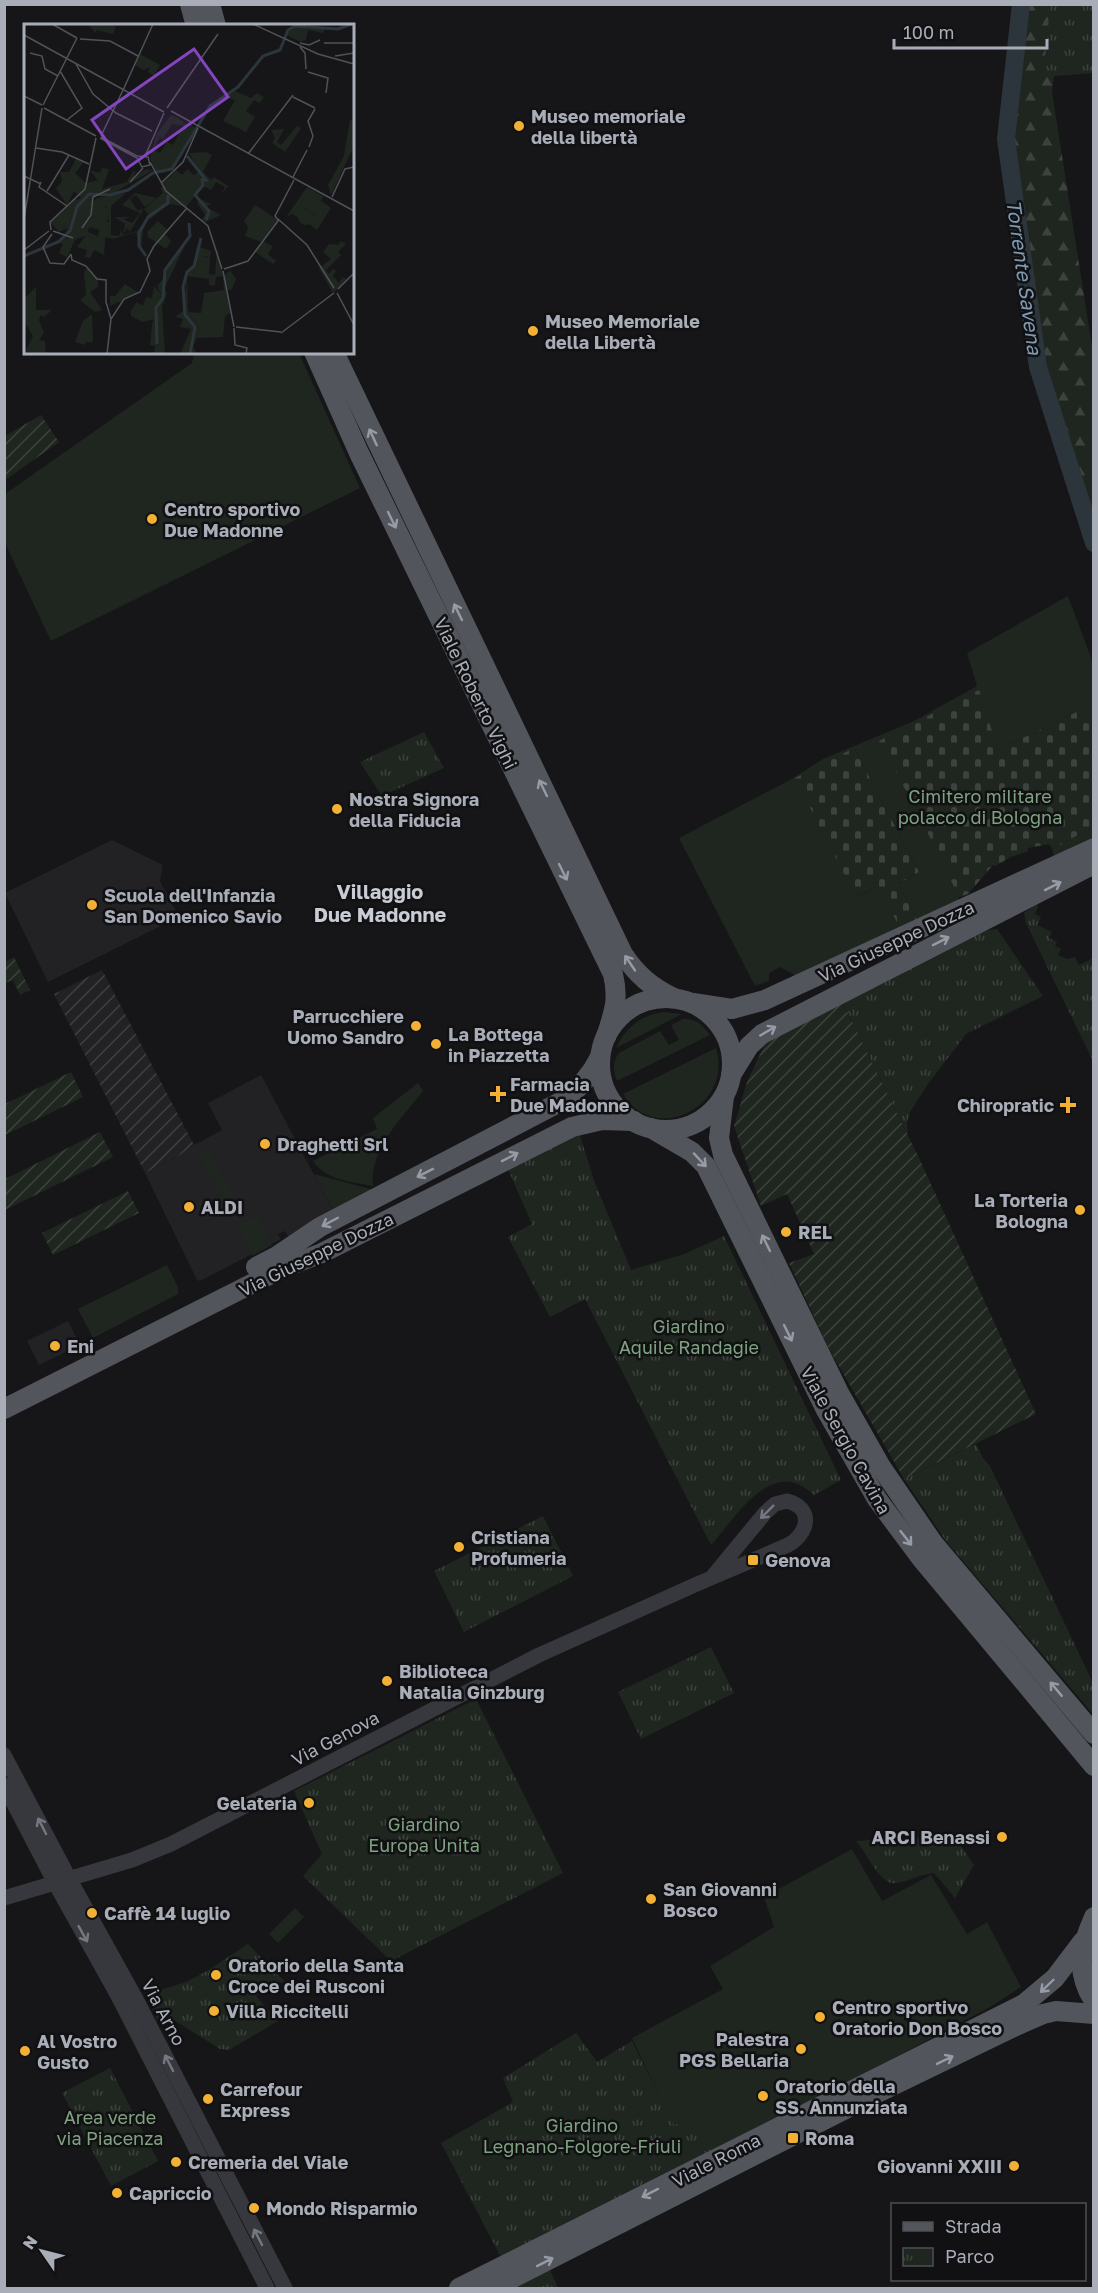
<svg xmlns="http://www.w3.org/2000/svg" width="1098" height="2293" font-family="'Golos Text',sans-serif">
<defs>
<pattern id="industrial-furrows" width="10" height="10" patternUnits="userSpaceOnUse" patternTransform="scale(1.5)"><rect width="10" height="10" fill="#222225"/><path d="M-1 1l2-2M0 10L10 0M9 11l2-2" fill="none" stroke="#3f3f43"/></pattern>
<pattern id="forest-firs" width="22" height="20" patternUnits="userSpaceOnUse" patternTransform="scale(1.5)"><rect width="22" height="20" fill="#1e261f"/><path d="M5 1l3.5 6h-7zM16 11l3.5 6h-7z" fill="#3c433d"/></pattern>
<pattern id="cemetery-stones" width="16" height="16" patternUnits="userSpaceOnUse" patternTransform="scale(1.5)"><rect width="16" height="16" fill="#1e261f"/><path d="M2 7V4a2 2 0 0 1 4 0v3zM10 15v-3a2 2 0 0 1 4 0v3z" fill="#3c433d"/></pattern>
<pattern id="park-tufts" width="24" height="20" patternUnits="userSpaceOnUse" patternTransform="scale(1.5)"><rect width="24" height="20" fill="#1e261f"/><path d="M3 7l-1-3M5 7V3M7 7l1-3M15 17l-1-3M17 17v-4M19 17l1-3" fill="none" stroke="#3c433d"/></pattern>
<pattern id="garden-furrows" width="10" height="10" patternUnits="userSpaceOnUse" patternTransform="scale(1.5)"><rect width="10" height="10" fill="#1e261f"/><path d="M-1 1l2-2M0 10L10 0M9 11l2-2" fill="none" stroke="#3c433d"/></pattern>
</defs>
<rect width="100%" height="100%" fill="#161618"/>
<g fill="#222225">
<path d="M112 840 163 865 160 881 179 917 48 982 5 893Z"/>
<path d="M261 1075 335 1214 289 1238 285 1231 278 1234 281 1239 200 1281 197 1280 145 1173 177 1157 194 1145 222 1130 208 1103Z"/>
<path d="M68 1321 80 1345 39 1365 27 1341Z"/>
</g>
<path fill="url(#industrial-furrows)" d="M102 970 194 1145 177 1157 145 1173 54 994Z"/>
<g fill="#1e261f">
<path d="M194 353H299L360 488 51 641 5 543V494L192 363Z"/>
<path d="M1068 596 1093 663V704L998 750 981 699 964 879 968 894 959 897 958 902 917 920 898 884 919 872 854 748 857 897 878 886 900 928 798 977 780 967 769 973V981L755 986 679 838 788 781 823 759 914 721 977 686 967 653Z"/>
<path d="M1093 827V837L1054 856 1052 849Z"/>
<path d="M663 1012 682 1014 616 1048C625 1028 641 1015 663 1012Z"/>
<path d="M683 1019C696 1018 703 1025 710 1035L617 1081C613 1071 612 1062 619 1053L660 1031 669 1045 679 1040 671 1025Z"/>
<path d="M716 1048C734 1107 654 1146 623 1094Z"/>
<path d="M418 1083 423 1091C402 1118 369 1149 373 1186 352 1182 325 1180 313 1161L377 1129 373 1118Z"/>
<path d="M207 1147 244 1216 234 1221 198 1152Z"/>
<path d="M314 1174 374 1190 335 1214Z"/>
<path d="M257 1216 272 1245 252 1256 237 1226Z"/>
<path d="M167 1265 178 1287V1294L93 1338 78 1309Z"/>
<path d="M852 1849 882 1901 931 1875 967 1934 987 1922 1021 1987 992 2006 692 2165 632 2038 723 1989 710 1966 774 1927 764 1897Z"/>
<path d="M295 1908 304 1917 278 1943 269 1934Z"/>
</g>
<path fill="url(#forest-firs)" d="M1021 5H1063L1052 92 1093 353V543L1038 367 1006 139Z"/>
<g fill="url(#cemetery-stones)">
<path d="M979 690 998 750 1093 704V827L1052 849 1049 844 1028 848V851L1011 857 995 866 993 865 968 894 959 897 916 809 879 741Z"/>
<path d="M854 748 919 872 898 884 917 920 900 928 878 886 856 897 795 778Z"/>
</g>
<g fill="url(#park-tufts)">
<path d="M1049 5H1093V73L1042 77 1048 35Z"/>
<path d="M424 732 444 768 382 796 360 762Z"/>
<path d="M1037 904 1038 907 1035 914 1041 917 1037 925 1052 932 1049 938 1057 942 1055 946 1061 949 1058 955 1067 959 1075 957 1079 965 1093 958V1061L1026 923 1024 913Z"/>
<path d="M997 929 1043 996 966 1034 928 1084 910 1112 907 1122 908 1135 842 1001 983 931Z"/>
<path d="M578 1130 595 1183 631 1270 684 1254 724 1236 841 1480 814 1495C772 1455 737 1516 711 1545L585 1299 550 1317 508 1237 532 1224 508 1169Z"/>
<path d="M976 1444 983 1458 990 1466 1093 1683V1714L946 1541 904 1479Z"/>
<path d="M543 1516 573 1576 464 1632 434 1571Z"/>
<path d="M711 1647 734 1693 641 1739 618 1692Z"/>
<path d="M476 1699 563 1873 391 1961 303 1876 322 1854 294 1791Z"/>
<path d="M954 1836 974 1865 955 1898 934 1873C921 1874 910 1881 897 1883 880 1887 867 1852 856 1841Z"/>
<path d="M248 1944 285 1982 270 1984 256 1996 278 2021 229 2050 220 2049 161 2012 156 2022 157 2011 152 2010 154 1992 186 1982 207 1971Z"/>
<path d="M576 2033 597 2062 632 2041 674 2125 690 2121 712 2152 503 2261 441 2143 513 2102 503 2078Z"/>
<path d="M110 2068 158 2161 111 2186 62 2093Z"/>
<path d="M550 2270 558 2288H515Z"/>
</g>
<g fill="url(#garden-furrows)">
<path d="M41 415 59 442 5 480V436Z"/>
<path d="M14 957 30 990 20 995 13 980 5 983V962Z"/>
<path d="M842 1001 919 1158 1036 1414 904 1479 829 1349 789 1263 814 1254 787 1194 761 1206 734 1126 747 1082 764 1046 777 1034Z"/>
<path d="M71 1072 83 1097 5 1135V1104Z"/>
<path d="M100 1132 113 1157 5 1210V1179Z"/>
<path d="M128 1191 139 1213 53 1255 42 1233Z"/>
</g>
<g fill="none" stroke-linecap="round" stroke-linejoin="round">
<path stroke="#2c353c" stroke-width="18" d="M1021 4 1006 139 1038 367 1094 543"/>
<g stroke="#37383d" stroke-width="15">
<path d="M4 1755 69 1878 136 1999 285 2288"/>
<path d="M4 1785 55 1883 117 1994 267 2288"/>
<path d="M4 1898 132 1860 171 1844 539 1655 697 1584 788 1545C809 1533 814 1508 787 1501L775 1504 765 1513 713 1576"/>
</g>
<g stroke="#53555c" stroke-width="20">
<path d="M190 4 196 26"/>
<path d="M210 4 216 26"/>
<path d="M314 352 359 453 613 974C619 1000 614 1012 606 1037"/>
<path d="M334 352 623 954C637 975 651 987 674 998"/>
<circle cx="666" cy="1064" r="66"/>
<path d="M693 1003 732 1009 765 1000 1094 848"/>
<path d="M731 1075 749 1046 762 1034 1094 864"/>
<path d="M724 1096 719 1138 723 1155 839 1393 881 1467 933 1543 1094 1734"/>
<path d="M651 1128 692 1152 706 1166 826 1410 877 1499 921 1558 1094 1766"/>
<path d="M256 1267 277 1256 320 1227 564 1100C580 1088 591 1075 600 1057"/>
<path d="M4 1409 283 1268 322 1253 572 1127 602 1120 634 1121"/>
<path d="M1094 1917C1081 1946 1075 1972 1094 2001"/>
<path d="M459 2288 1024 2004 1055 1978 1083 1941"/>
<path d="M493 2288 875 2094 1018 2025 1043 2014 1056 2011 1094 2014"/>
</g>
</g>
<defs><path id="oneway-shaft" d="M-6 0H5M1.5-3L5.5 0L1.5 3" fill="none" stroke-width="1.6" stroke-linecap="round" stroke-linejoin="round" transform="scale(1.5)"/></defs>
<g stroke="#979ba6">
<use href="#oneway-shaft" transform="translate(373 437) rotate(-115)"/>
<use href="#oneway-shaft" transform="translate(392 520) rotate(64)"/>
<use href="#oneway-shaft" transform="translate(458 612) rotate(-116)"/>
<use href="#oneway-shaft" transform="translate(543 788) rotate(-116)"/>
<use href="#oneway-shaft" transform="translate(563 872) rotate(64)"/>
<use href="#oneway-shaft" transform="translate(1053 886) rotate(-27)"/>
<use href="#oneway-shaft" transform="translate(941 941) rotate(-27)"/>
<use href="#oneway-shaft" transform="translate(630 963) rotate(-124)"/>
<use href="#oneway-shaft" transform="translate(768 1031) rotate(-30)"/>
<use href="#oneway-shaft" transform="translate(510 1157) rotate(-27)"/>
<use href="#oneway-shaft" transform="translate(700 1160) rotate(47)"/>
<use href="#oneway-shaft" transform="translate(425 1173) rotate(153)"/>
<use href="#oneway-shaft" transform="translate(330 1222) rotate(152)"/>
<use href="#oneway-shaft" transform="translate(766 1243) rotate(-116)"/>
<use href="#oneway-shaft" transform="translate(788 1333) rotate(64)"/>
<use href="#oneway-shaft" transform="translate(906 1538) rotate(52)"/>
<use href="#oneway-shaft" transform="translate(1056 1689) rotate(-130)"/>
<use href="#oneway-shaft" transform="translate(1047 1986) rotate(136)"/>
<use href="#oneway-shaft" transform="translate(945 2060) rotate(-26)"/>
<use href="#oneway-shaft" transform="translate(650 2193) rotate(153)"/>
<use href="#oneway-shaft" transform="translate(545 2262) rotate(-27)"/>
</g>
<g stroke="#757881">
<use href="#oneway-shaft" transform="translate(767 1512) rotate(135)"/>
<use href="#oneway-shaft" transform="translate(42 1826) rotate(-117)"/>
<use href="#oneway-shaft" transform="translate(83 1934) rotate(61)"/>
<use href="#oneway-shaft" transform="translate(169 2063) rotate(-117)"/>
<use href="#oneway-shaft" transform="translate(258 2237) rotate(-117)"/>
</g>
<g fill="#f2b134" stroke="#111113" stroke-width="2">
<circle cx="519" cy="126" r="6"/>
<circle cx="533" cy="331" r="6"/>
<circle cx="152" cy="519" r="6"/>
<circle cx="337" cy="809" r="6"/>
<circle cx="92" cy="905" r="6"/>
<circle cx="416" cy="1026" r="6"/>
<circle cx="436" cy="1044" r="6"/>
<path d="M495 1085h6v6h6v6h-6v6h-6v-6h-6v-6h6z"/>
<path d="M1065 1096h6v6h6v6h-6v6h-6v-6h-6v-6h6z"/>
<circle cx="265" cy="1144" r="6"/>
<circle cx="189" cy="1207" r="6"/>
<circle cx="1080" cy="1210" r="6"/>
<circle cx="786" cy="1232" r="6"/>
<circle cx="55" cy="1346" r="6"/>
<circle cx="459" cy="1547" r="6"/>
<rect x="747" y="1554" width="12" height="12" rx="3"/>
<circle cx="387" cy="1681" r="6"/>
<circle cx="309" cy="1803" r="6"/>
<circle cx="1002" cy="1837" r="6"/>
<circle cx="651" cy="1899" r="6"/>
<circle cx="92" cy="1913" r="6"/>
<circle cx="216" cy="1975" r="6"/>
<circle cx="214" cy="2011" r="6"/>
<circle cx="820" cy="2017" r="6"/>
<circle cx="801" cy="2049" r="6"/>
<circle cx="25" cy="2051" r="6"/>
<circle cx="763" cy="2096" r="6"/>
<circle cx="208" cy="2099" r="6"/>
<rect x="787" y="2132" width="12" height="12" rx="3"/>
<circle cx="176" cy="2162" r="6"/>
<circle cx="1014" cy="2166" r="6"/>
<circle cx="117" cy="2193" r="6"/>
<circle cx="254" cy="2208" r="6"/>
</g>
<g text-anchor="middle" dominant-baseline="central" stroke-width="5" stroke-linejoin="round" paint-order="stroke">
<g font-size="18" font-weight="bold" fill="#a8adb8" stroke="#111113" text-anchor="start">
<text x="531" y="116">Museo memoriale<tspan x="531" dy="21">della libertà</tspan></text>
<text x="545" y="321">Museo Memoriale<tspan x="545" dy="21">della Libertà</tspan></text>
<text x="164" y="509">Centro sportivo<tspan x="164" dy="21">Due Madonne</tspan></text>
<text x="349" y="799">Nostra Signora<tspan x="349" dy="21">della Fiducia</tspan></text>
<text x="104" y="895">Scuola dell'Infanzia<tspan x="104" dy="21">San Domenico Savio</tspan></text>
<text x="404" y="1016" text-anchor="end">Parrucchiere<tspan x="404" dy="21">Uomo Sandro</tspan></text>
<text x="448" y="1034">La Bottega<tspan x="448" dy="21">in Piazzetta</tspan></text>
<text x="510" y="1084">Farmacia<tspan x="510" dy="21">Due Madonne</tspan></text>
<text x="1054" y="1105" text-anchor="end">Chiropratic</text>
<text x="277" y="1144">Draghetti Srl</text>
<text x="1068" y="1200" text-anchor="end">La Torteria<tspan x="1068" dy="21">Bologna</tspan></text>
<text x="201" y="1207">ALDI</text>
<text x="798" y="1232">REL</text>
<text x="67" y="1346">Eni</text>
<text x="471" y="1537">Cristiana<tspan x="471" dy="21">Profumeria</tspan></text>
<text x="765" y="1560">Genova</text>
<text x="399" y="1671">Biblioteca<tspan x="399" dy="21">Natalia Ginzburg</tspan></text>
<text x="297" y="1803" text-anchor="end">Gelateria</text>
<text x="990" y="1837" text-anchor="end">ARCI Benassi</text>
<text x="663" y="1889">San Giovanni<tspan x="663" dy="21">Bosco</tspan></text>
<text x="104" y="1913">Caffè 14 luglio</text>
<text x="228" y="1965">Oratorio della Santa<tspan x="228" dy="21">Croce dei Rusconi</tspan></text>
<text x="832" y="2007">Centro sportivo<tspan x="832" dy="21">Oratorio Don Bosco</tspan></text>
<text x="226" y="2011">Villa Riccitelli</text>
<text x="789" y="2039" text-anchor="end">Palestra<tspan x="789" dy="21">PGS Bellaria</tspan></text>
<text x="37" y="2041">Al Vostro<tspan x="37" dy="21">Gusto</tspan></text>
<text x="775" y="2086">Oratorio della<tspan x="775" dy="21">SS. Annunziata</tspan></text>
<text x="220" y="2089">Carrefour<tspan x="220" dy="21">Express</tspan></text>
<text x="805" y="2138">Roma</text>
<text x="188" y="2162">Cremeria del Viale</text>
<text x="1002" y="2166" text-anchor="end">Giovanni XXIII</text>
<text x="129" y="2193">Capriccio</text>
<text x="266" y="2208">Mondo Risparmio</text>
</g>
<g font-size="18" fill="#a8adb8" stroke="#111113">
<text transform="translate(476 693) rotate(64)">Viale Roberto Vighi</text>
<text transform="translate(896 941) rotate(-25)">Via Giuseppe Dozza</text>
<text transform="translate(316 1254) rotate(-26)">Via Giuseppe Dozza</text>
<text transform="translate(846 1440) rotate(61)">Viale Sergio Cavina</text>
<text transform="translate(335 1738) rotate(-28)">Via Genova</text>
<text transform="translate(164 2012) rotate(62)">Via Arno</text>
<text transform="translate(716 2160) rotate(-27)">Viale Roma</text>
</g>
<g font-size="18" fill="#7fa381" stroke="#111113">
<text x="980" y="796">Cimitero militare<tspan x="980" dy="21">polacco di Bologna</tspan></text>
<text x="689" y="1326">Giardino<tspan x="689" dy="21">Aquile Randagie</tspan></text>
<text x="424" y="1824">Giardino<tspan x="424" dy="21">Europa Unita</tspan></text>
<text x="110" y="2117">Area verde<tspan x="110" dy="21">via Piacenza</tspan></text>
<text x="582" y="2125">Giardino<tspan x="582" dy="21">Legnano-Folgore-Friuli</tspan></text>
</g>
<g font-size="20" font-style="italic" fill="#7f9bb3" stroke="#111113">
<text transform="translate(1025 277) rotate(82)">Torrente Savena</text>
</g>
<g font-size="20" font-weight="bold" fill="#c9ccd4" stroke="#111113">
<text x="380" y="891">Villaggio<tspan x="380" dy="23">Due Madonne</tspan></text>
</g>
</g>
<g transform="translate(24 24)">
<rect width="330" height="330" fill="#161618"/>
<path d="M271 2 280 4 301 5 299 9 284 6 282 16 277 18 262 11ZM283 163 299 172 297 177 307 184 293 206 285 200 291 191 282 184 275 194 268 190 262 193ZM111 169 133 174 121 183 112 171 106 175 114 187 120 184 106 208 103 204 99 211 101 200 90 193H108L99 195 108 199 116 189 98 181ZM51 174 55 178 44 204 35 208 26 198ZM73 174V179L84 184 85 194 76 206 66 203 69 178ZM231 181 254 196 238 218 221 212 224 203 220 197ZM173 222 187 227 186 232H180L178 254 161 252 170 240ZM206 246 212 255 208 265 202 267 207 288 201 292 199 313 172 314 175 305 165 288 177 289 180 269 200 266 199 253ZM130 262 138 271 131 295 118 298 107 292V286L113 278 119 282 122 273 128 274Z" fill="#1e261f"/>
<path d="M102 169 87 182V211L95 212 97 206 99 211 113 207 134 182 141 183 120 200 117 224 112 208 89 215 81 213 79 218 73 219 75 206 66 203 60 213 53 214 66 194 85 198 82 182 72 181 73 174ZM166 211 140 265 143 269 138 283 141 330H130L131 322 126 321 128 300 138 272 133 262 142 252 144 239ZM63 244 74 255V263L66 268 78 286 71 288 56 276 62 271 60 248ZM163 251 164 286 175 306 169 323 173 330H156L167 305 156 303 159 295 151 293 159 287ZM12 263V286H28L20 293 17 291 15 296 20 309 15 316 21 317 22 329 0 330 9 312 0 297V275ZM68 290 69 318H62L61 321 51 318 59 297Z" fill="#1e261f"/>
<path d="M64 0H87L92 3 89 10 73 6 71 9ZM116 30 136 41 130 52 124 48 126 43 120 46 111 41ZM211 67 227 74 233 69 240 73 236 79 230 76 222 87 231 93 222 108 199 97 211 76 199 73ZM152 93 160 98 158 102 161 99 164 105 167 101 172 104 149 144 132 149 126 134 132 111 136 113 129 125 136 129 143 118 149 121 159 102 148 100ZM273 102 277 104 261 128 248 119 251 114 247 106 260 105 253 118 257 121ZM182 128 188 131 179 148 187 156 190 153 204 162 197 171 201 163 192 158 187 166 179 162 162 183 146 180 126 193 120 185 139 169 137 164 152 146 158 151 163 145 170 151 175 147 165 129ZM52 135 60 138 51 149 62 159 74 156 65 146 76 149 78 144 85 145 78 165 103 158 109 147 112 148 109 153 122 145 129 146 93 167 104 166 69 173 64 208 74 212 76 205 82 208 80 231 70 226 66 234 61 233 63 226 53 223 62 211 51 216 43 233 35 229 39 220 34 218 39 213 45 215 40 212 53 184 50 177 57 174 50 167 43 181 32 164 38 157 36 148H45ZM176 175 187 180 182 183 197 191 182 198 177 196 181 191 173 179ZM274 193a8 8 0 1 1 16 0a8 8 0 1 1-16 0ZM134 197 144 206 141 210 147 217 142 225 124 213 123 208ZM239 217 249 222 244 230 252 237 249 240 231 228ZM317 217 322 220 314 228 317 231 302 246 305 250 309 244 312 247 309 252 315 259 319 253 324 256 309 269 295 244 307 235 299 228 305 220 314 221ZM193 224 199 252 192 253 191 262 185 261V255L178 254 179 233 186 232 185 250 191 251ZM101 260 115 269 86 282V272H91Z" fill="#1e261f"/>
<path d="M147 91 152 93 139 115 132 111ZM326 95 330 97V122L307 171 304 161 320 132ZM147 152 160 162 150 174 138 159Z" fill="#1e261f"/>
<path fill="none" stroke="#2c353c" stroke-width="3" d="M163 132 182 156H178L179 161 171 171 185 187 182 196M0 232 34 218 46 207 53 183 65 170 86 171 104 166 129 149 148 145 186 82 214 63 239 32 256 26 264 6 271 2 314 5 328 0M122 232 115 222V209L124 193 144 179V171M133 320 132 284 139 274 141 246 166 212 165 199M166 330 171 303 161 291 159 263 163 248 170 242 177 214"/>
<path fill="none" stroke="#505258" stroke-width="1.5" d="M28 0 53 14M229 0 294 30 330 40M0 11 140 88M56 15 86 17 114 32M276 19 285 21 296 16M300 19H330M276 23 281 29 282 45M6 29 18 32 21 45 34 52M311 32 330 29M52 40 69 70 92 89 128 107M36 47 58 84 43 96M284 48 304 54 302 69M100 64 129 0M0 72 18 81M269 73 291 84M19 81 53 14M20 84 72 112M143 84 194 10M147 87 330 187M77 112 100 64M76 114 113 134 118 143 126 141 124 133 113 132 77 113M285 123 289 112 284 97 291 85M12 124 38 128 65 140M224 130 269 71M121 132 140 89M126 138 142 167 184 202 198 245M0 152 17 160M269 153 283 126M17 158 15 163 43 182M106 158 119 144M137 159 159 138 174 104M23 167 45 131M308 173 321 145 330 143M0 195 18 84M254 195 283 221 310 264M255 197 251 192 270 156M58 204 67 191 69 173 86 165M27 206 26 198 61 165 72 114M29 207 49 214M28 210 19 223 26 239 40 240 47 230M0 226 25 207M47 230 48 236 62 242 73 255 82 256V278L87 295M200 245 224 237 254 197M199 247 210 303M314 265 330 249M313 269 330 301M212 303 257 308M210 304 211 321 223 324 222 330M257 309 310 269M83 330 87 295 100 275 116 268 126 247 123 235 130 222 163 184"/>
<path fill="#8446be" fill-opacity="0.15" stroke="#8446be" stroke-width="3" d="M170 25 204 73 102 145 68 96Z"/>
<rect width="330" height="330" fill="none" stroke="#a8adb8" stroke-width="3"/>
</g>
<rect width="1098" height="2293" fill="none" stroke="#a8adb8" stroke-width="12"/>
<rect x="891" y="2203" width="195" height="78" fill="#111113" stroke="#4d4f55" stroke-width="1.5"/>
<rect x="903" y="2222" width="30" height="9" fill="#53555c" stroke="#4d4f55" stroke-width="1.5"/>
<text x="945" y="2233" font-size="18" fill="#a8adb8">Strada</text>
<rect x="903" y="2248" width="30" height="18" fill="url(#park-tufts)" stroke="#4d4f55" stroke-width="1.5"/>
<text x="945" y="2263" font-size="18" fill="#a8adb8">Parco</text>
<g transform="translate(42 2251) rotate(305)" stroke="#111113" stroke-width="4.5" paint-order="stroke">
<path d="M0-4.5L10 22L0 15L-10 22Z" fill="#a8adb8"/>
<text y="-9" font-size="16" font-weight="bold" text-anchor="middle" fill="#a8adb8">N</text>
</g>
<path d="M894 39v9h153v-9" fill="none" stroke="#a8adb8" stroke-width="3"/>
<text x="903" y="39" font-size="18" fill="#a8adb8" stroke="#111113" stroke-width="4.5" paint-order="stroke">100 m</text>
</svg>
